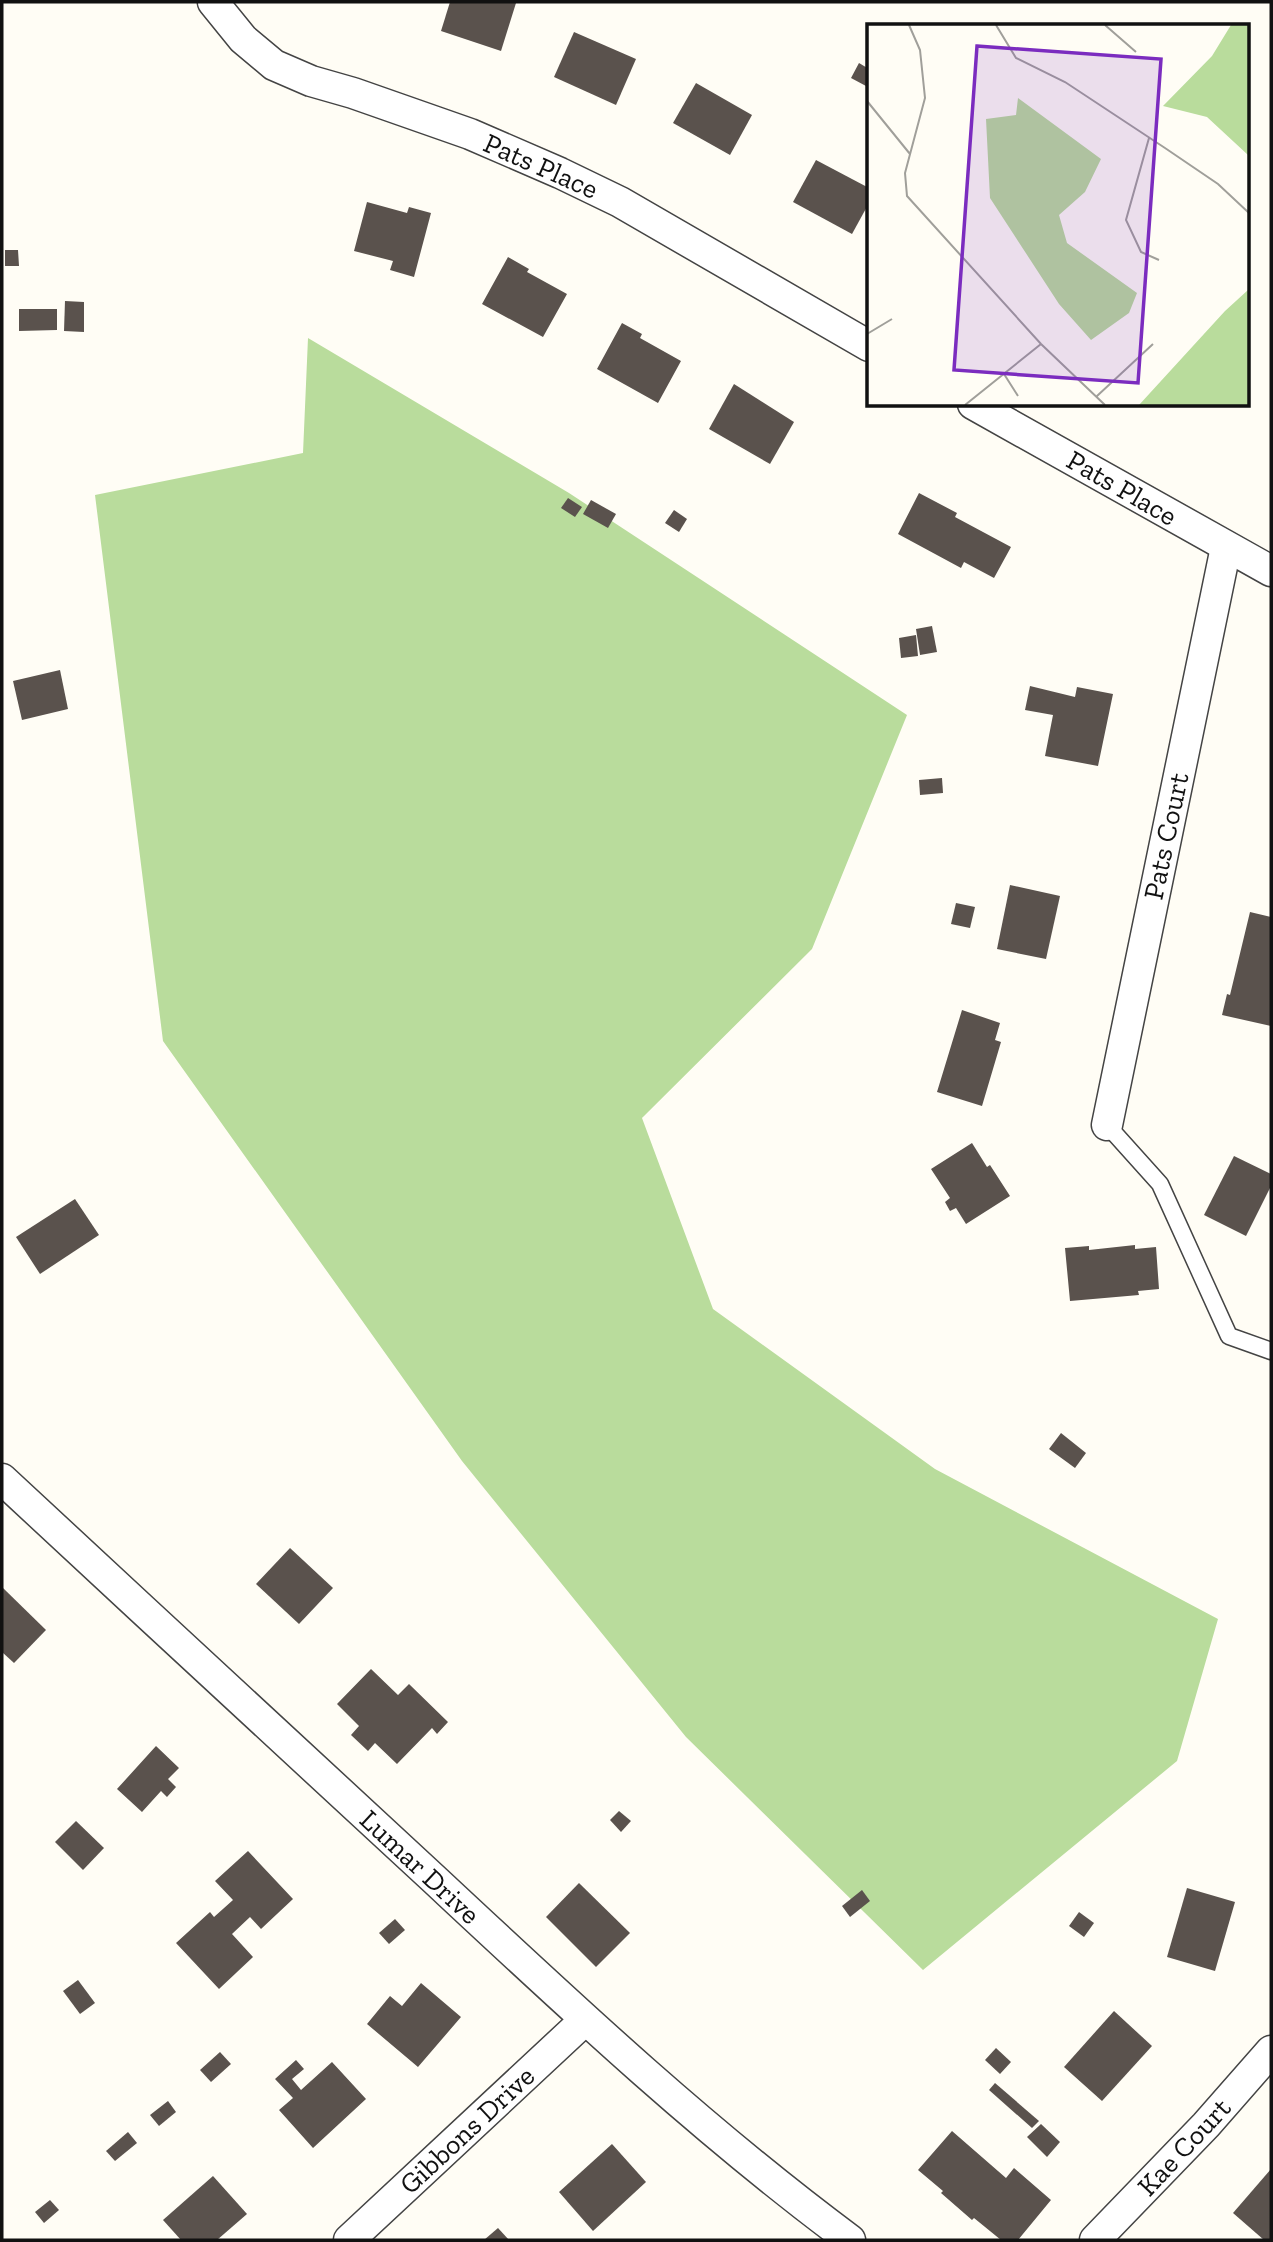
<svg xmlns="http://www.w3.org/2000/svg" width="1273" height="2242" font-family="'Zilla Slab',serif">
<rect width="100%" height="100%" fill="#fffdf5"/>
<path fill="#b9dc9c" d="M308 338 569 493 907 715 812 949 642 1118 713 1309 935 1469 1218 1619 1177 1761 923 1970 686 1737 462 1461 163 1041 95 495 303 453Z"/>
<g fill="#5a524d">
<path d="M450 2 516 3 501 51 441 31Z"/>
<path d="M574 32 636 59 616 105 554 77Z"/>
<path d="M859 63 869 69V81L866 86 851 78Z"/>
<path d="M696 83 752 115 730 155 673 123Z"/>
<path d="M816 160 869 188V203L852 234 793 202Z"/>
<path d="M367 202 407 213 409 207 431 213 414 277 390 270 393 261 354 251Z"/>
<path d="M5 250H18L19 266H5Z"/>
<path d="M508 257 529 269 527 272 567 294 543 337 482 304Z"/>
<path d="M65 301 84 302V332L64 331Z"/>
<path d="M19 309H57V330L19 331Z"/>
<path d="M622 323 642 334 640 338 681 361 658 403 597 369Z"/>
<path d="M734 384 794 422 770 464 709 429Z"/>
<path d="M919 493 957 513 955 517 1011 547 994 578 964 562 961 568 898 534Z"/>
<path d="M568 498 582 507 575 517 561 508Z"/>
<path d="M591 500 616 514 608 528 583 514Z"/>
<path d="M674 510 687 519 679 532 665 523Z"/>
<path d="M932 626 937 652 920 655 916 629Z"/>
<path d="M916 635 918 656 901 658 899 638Z"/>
<path d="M60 670 68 709 22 720 13 681Z"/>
<path d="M1030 686 1075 697 1077 687 1113 694 1098 766 1045 756 1053 715 1025 710Z"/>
<path d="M942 778 943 793 920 795 919 780Z"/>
<path d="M1010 885 1060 896 1046 959 997 949Z"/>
<path d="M956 903 975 907 970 928 951 924Z"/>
<path d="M1250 912 1271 917V1026L1222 1015 1227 994 1230 995Z"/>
<path d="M962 1010 1000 1023 995 1040 1001 1042 982 1106 937 1092Z"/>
<path d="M972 1143 987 1167 990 1165 1010 1196 966 1224 956 1208 950 1211 945 1202 950 1198 931 1169Z"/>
<path d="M1234 1156 1271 1174V1186L1246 1236 1204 1215Z"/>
<path d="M75 1199 99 1235 40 1274 16 1237Z"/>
<path d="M1135 1245V1249L1156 1247 1159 1289 1138 1291 1139 1295 1070 1301 1065 1248 1089 1246V1250Z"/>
<path d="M1061 1433 1086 1453 1075 1468 1049 1449Z"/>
<path d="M290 1548 333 1588 299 1624 256 1584Z"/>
<path d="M2 1587 46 1630 14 1663 2 1652Z"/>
<path d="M371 1669 398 1695 409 1684 448 1722 437 1734 432 1728 397 1764 375 1743 368 1751 351 1735 359 1726 337 1704Z"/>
<path d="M156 1746 179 1768 168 1779 176 1787 167 1797 161 1791 142 1812 117 1789Z"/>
<path d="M619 1811 631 1821 621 1832 610 1820Z"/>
<path d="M76 1821 104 1848 83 1870 55 1842Z"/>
<path d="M248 1851 293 1899 261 1929 250 1917 232 1934 253 1957 219 1989 176 1943 210 1912 214 1917 233 1900 215 1881Z"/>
<path d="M579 1883 630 1933 596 1967 546 1917Z"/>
<path d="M1187 1888 1235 1902 1215 1971 1167 1957Z"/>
<path d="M862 1890 870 1901 850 1917 842 1906Z"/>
<path d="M1079 1912 1094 1923 1084 1937 1069 1926Z"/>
<path d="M395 1919 405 1930 389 1944 379 1933Z"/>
<path d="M78 1980 95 2003 80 2014 63 1991Z"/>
<path d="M421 1983 461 2017 418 2067 367 2024 390 1996 402 2006Z"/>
<path d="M1114 2011 1152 2046 1102 2101 1064 2067Z"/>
<path d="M996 2048 1011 2062 1000 2074 985 2060Z"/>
<path d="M220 2052 231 2064 211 2082 200 2070Z"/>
<path d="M296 2060 304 2069 292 2079 301 2090 332 2062 366 2099 313 2148 279 2110 293 2098 275 2079Z"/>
<path d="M995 2083 1039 2121 1032 2128 989 2090Z"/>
<path d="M168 2101 176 2112 159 2126 150 2115Z"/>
<path d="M1041 2124 1060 2142 1047 2157 1027 2137Z"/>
<path d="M952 2131 1006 2178 1014 2168 1051 2200 1018 2240H1001L974 2218 972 2220 941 2193 943 2191 918 2170Z"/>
<path d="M128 2132 137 2143 115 2161 106 2151Z"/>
<path d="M612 2144 646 2182 593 2231 559 2192Z"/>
<path d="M1271 2169V2240H1264L1233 2213Z"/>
<path d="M213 2176 247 2214 217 2240H181L163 2220Z"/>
<path d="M50 2200 59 2210 44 2223 35 2212Z"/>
<path d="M498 2228 509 2240H484Z"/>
</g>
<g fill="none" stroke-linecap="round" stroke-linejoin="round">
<g stroke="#444" stroke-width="19">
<path id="lane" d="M1107 1125 1160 1184 1229 1336 1271 1351"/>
</g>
<g stroke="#444" stroke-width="33">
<g id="street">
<path d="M213 2 243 39 274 65 311 81 353 93 470 134 560 173 620 202 869 346"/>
<path d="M973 404 1271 571"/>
<path d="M1107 1125 1226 547"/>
<path d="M2 1479C146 1613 290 1746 435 1880 569 2005 703 2131 850 2240"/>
<path d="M349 2240 585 2020"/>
<path d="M1095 2240 1206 2125 1271 2051"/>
</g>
</g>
<use href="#lane" stroke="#fff" stroke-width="16"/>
<use href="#street" stroke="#fff" stroke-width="30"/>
</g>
<g text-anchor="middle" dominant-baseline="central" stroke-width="7" stroke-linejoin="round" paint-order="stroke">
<g font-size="28" fill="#111" stroke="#fff">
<text transform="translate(541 166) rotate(24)">Pats Place</text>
<text transform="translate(1122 488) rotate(30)">Pats Place</text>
<text transform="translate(1166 836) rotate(-78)">Pats Court</text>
<text transform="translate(420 1867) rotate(43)">Lumar Drive</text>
<text transform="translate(467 2130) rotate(-43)">Gibbons Drive</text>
<text transform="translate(1184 2147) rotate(-47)">Kae Court</text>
</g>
</g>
<g transform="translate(867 24)">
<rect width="382" height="382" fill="#fffdf5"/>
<path d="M364 1H381V131L340 93 296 82 345 32ZM151 74 234 135 218 168 192 191 200 219 270 269 262 289 224 316 192 280 123 174 119 95 149 91ZM381 266V381H272L358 287Z" fill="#b9dc9c"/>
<path fill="none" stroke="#a09f9a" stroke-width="2" d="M42 1 53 26 58 74 38 149 40 172 174 320 238 381M129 1 149 34 198 58 298 124 351 160 382 189M238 1 269 28M0 77 43 130M282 114 259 196 274 228 292 236M0 310 25 295M137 350 151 372M230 372 286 320M98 381 174 320"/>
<path fill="#7b2cbf" fill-opacity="0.15" stroke="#7b2cbf" stroke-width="3.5" d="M110 22 294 35 271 359 87 346Z"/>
<rect width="382" height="382" fill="none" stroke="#111" stroke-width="3.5"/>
</g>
<rect width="1273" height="2242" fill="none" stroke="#111111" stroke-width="7"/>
</svg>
